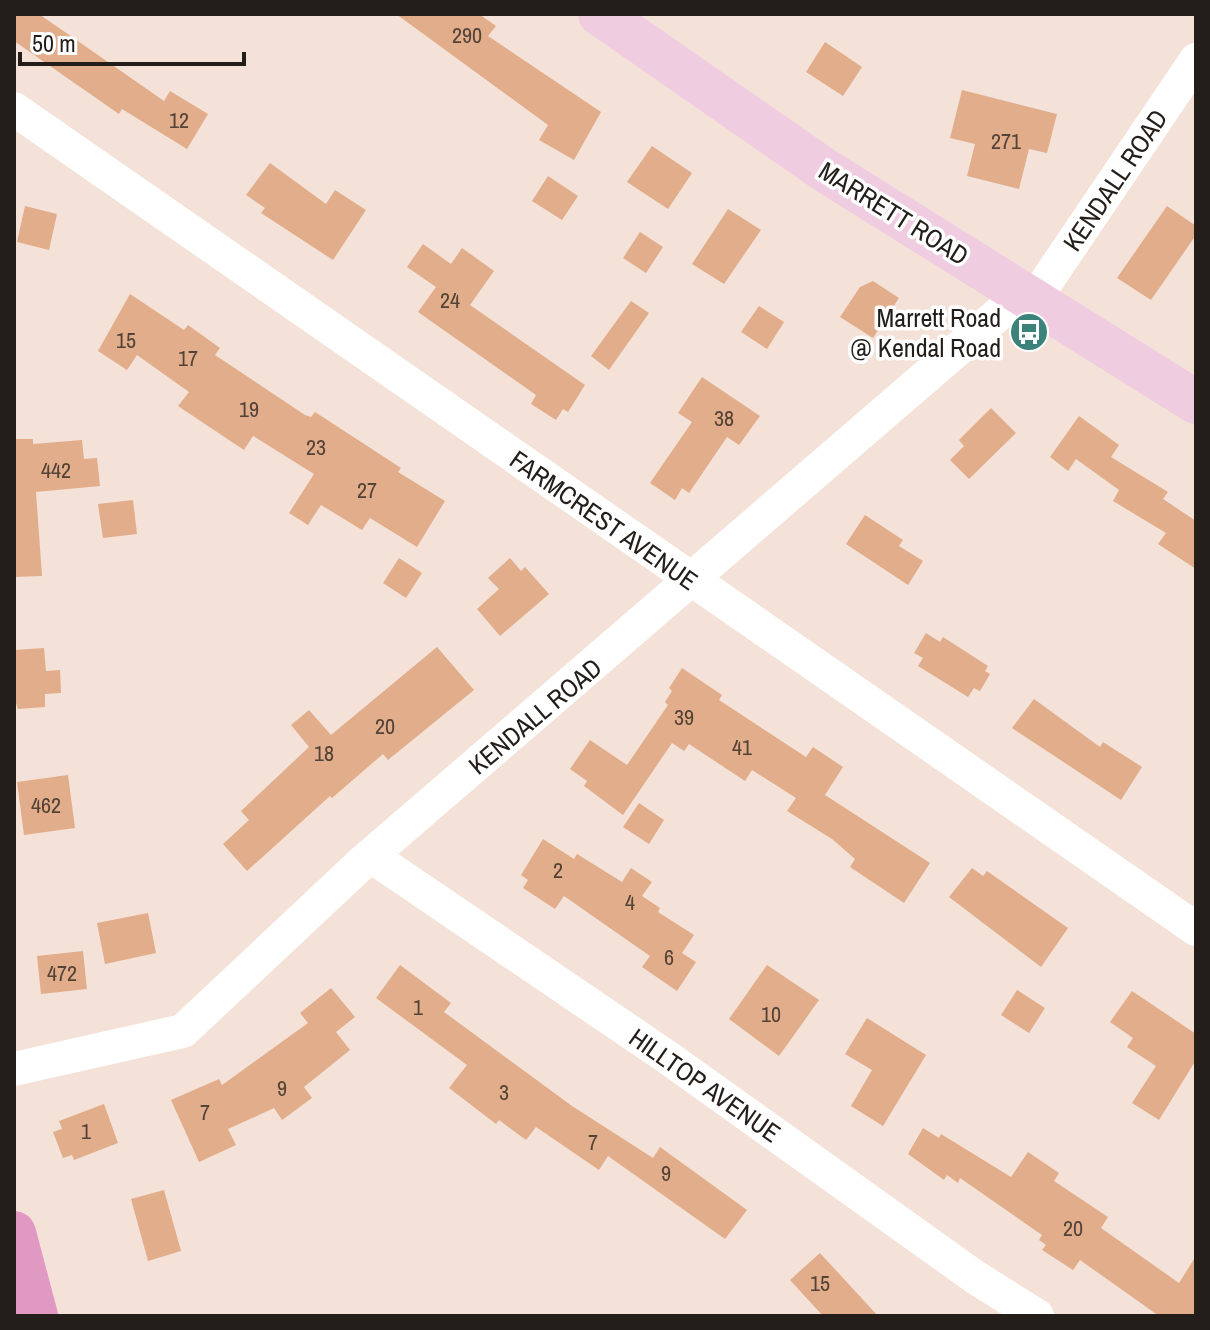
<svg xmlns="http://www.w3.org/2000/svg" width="1210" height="1330" font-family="'Archivo Narrow',sans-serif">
<rect width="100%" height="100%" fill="#f4e2d8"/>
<g fill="#e1ad8b">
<path d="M14 14H39L164 101 170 91 208 114 187 149 122 109 119 114 14 41Z"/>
<path d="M396 14H479L496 26 488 36 601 112 574 160 539 140 548 125Z"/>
<path d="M825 42 862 67 843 96 806 72Z"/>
<path d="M962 90 1057 114 1047 153 1029 149 1019 189 967 176 975 144 950 138Z"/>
<path d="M652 146 692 173 668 209 627 182Z"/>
<path d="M270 163 326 204 335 190 366 210 333 260 261 213 265 208 246 195Z"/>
<path d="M548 176 578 196 562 220 532 201Z"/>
<path d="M25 206 57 214 49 250 17 242Z"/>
<path d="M1167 206 1196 226V235L1151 300 1117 278Z"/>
<path d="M728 209 761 230 724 284 692 264Z"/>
<path d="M640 232 663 247 646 273 623 258Z"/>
<path d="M423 244 451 264 462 248 494 271 470 305 585 385 568 412 563 409 556 420 531 404 536 395 418 312 436 287 407 267Z"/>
<path d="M873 281 899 298 873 338 840 317 860 287Z"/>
<path d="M130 294 184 330 188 325 220 348 215 355 305 415 311 417 315 412 335 425 401 468 398 472 445 501 417 547 370 518 362 530 321 505 308 525 289 513 314 474 253 436 244 450 178 406 189 392 137 355 127 370 98 351Z"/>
<path d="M631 301 649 313 609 370 591 356Z"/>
<path d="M759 306 784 322 767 349 741 332Z"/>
<path d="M702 377 760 416 739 445 727 437 689 493 682 488 675 500 650 483 692 422 678 413Z"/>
<path d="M991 408 1016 433 969 479 950 460 964 446 959 440Z"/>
<path d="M1079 416 1119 445 1111 457 1168 492 1163 499 1196 521V569L1158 544 1166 533 1113 501 1119 490 1076 459 1068 471 1050 457Z"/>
<path d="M14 439H33V444L82 440 84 459 97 458 100 486 36 492 42 576 14 577Z"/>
<path d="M133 500 137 534 103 538 98 504Z"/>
<path d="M865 515 903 540 899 546 923 561 908 585 846 544Z"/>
<path d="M399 558 422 573 406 598 383 583Z"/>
<path d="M510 558 521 571 525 567 549 594 500 636 477 609 499 589 488 578Z"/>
<path d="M926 633 940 642 943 637 988 666 985 671 990 674 980 691 974 688 968 697 918 666 923 658 914 653Z"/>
<path d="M437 647 474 690 388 760 383 754 332 798 330 796 247 871 223 844 249 820 241 811 309 747 291 725 309 710 331 735Z"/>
<path d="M44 648 46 671 60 670 61 693 45 694V707L18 709 14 697V650Z"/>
<path d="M682 668 722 695 719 700 806 757 813 747 843 767 825 795 930 863 904 903 850 867 855 859 832 839 787 811 796 798 752 770 745 781 689 744 684 751 672 743 623 815 584 786 587 781 570 769 590 740 627 765 668 705 665 702 672 691 669 688Z"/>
<path d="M1034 699 1100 747 1103 742 1142 767 1121 800 1012 728Z"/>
<path d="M68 775 75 828 24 835 17 782Z"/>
<path d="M639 803 664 820 649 844 623 827Z"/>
<path d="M543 839 574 859 577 854 622 882 631 868 652 882 642 896 660 908 658 912 694 935 682 953 696 962 677 991 642 967 650 956 564 896 555 909 523 888 528 880 521 875Z"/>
<path d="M972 868 983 876 987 871 1068 928 1041 967 949 897Z"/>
<path d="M148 913 156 953 105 964 97 923Z"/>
<path d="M83 951 87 989 41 994 37 956Z"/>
<path d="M400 965 451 1003 444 1012 572 1106 653 1158 660 1147 747 1210 725 1239 608 1156 599 1170 536 1127 526 1140 499 1120 496 1124 449 1088 467 1065 376 998Z"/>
<path d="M767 965 819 1000 779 1056 729 1019Z"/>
<path d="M331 988 355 1017 336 1032 350 1050 304 1087 312 1098 282 1120 274 1108 228 1129 236 1145 199 1162 171 1100 219 1079 222 1085 308 1023 300 1013Z"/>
<path d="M1017 990 1045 1008 1029 1033 1001 1015Z"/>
<path d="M1132 991 1196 1034V1060L1159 1120 1132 1103 1156 1066 1127 1047 1133 1038 1110 1022Z"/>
<path d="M867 1018 926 1055 883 1126 851 1106 872 1070 845 1054Z"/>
<path d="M104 1104 118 1143 74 1160 72 1155 63 1158 53 1132 62 1129 59 1121Z"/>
<path d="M923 1128 939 1138 941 1134 1011 1177 1028 1152 1059 1173 1054 1181 1108 1217 1101 1228 1179 1283 1196 1256V1316H1159L1080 1260 1073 1270 1042 1250 1046 1245 1039 1240 1042 1235 960 1178 958 1183 947 1175 944 1180 908 1154Z"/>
<path d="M164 1190 181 1251 148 1261 131 1199Z"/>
<path d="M820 1253 878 1316H823L790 1280Z"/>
</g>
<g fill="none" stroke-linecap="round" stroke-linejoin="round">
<g stroke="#fff" stroke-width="34">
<path d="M14 109 1196 929"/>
<path d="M1034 300 1196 60"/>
<path d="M371 856 667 1057 975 1277 1037 1316"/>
<path d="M14 1069 183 1031 363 862 1023 293"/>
</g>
<path stroke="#f0cce1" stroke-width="44" d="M600 14 826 171 1196 402"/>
<path stroke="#e099c2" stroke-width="44" d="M14 1233 36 1316"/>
</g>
<defs>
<g id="bus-disc" transform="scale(2)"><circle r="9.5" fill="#3b827b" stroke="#fff"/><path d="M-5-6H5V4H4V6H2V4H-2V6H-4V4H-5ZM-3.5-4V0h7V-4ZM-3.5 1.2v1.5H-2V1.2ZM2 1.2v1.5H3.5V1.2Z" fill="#fff"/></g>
</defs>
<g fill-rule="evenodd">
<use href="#bus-disc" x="1029" y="332"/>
</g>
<g text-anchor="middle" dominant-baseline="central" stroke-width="7" stroke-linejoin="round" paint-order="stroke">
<g font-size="22" fill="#534236">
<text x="467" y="35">290</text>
<text x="179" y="120">12</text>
<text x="1006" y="141">271</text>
<text x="450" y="300">24</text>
<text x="126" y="340">15</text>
<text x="188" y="358">17</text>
<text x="249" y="409">19</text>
<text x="724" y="418">38</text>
<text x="316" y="447">23</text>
<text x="56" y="470">442</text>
<text x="367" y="490">27</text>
<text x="684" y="717">39</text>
<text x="385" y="726">20</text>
<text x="742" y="747">41</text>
<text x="324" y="753">18</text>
<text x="46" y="805">462</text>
<text x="558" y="870">2</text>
<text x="630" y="902">4</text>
<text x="669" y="957">6</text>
<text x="62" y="973">472</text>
<text x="418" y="1007">1</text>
<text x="771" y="1014">10</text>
<text x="282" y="1088">9</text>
<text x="504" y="1092">3</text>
<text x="205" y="1112">7</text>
<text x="86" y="1131">1</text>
<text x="593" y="1142">7</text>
<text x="666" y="1173">9</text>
<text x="1073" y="1228">20</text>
<text x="820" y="1283">15</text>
</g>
<g font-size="26" fill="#241e1a" stroke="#fff">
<text transform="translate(1115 180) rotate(-56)">KENDALL ROAD</text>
<text transform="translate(894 213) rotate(32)">MARRETT ROAD</text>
<text transform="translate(604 520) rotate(35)">FARMCREST AVENUE</text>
<text transform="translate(535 716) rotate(-40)">KENDALL ROAD</text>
<text transform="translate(705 1085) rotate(35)">HILLTOP AVENUE</text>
</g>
<g font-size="26" fill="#241e1a" stroke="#fff" text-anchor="end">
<text x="1001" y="317">Marrett Road<tspan x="1001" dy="30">@ Kendal Road</tspan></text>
</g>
</g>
<rect width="1210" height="1330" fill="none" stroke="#241e1a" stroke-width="32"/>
<path d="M20 52v12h224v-12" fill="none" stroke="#241e1a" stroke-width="4"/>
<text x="32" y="52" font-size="24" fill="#241e1a" stroke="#ffffff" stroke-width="6" paint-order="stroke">50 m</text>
</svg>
